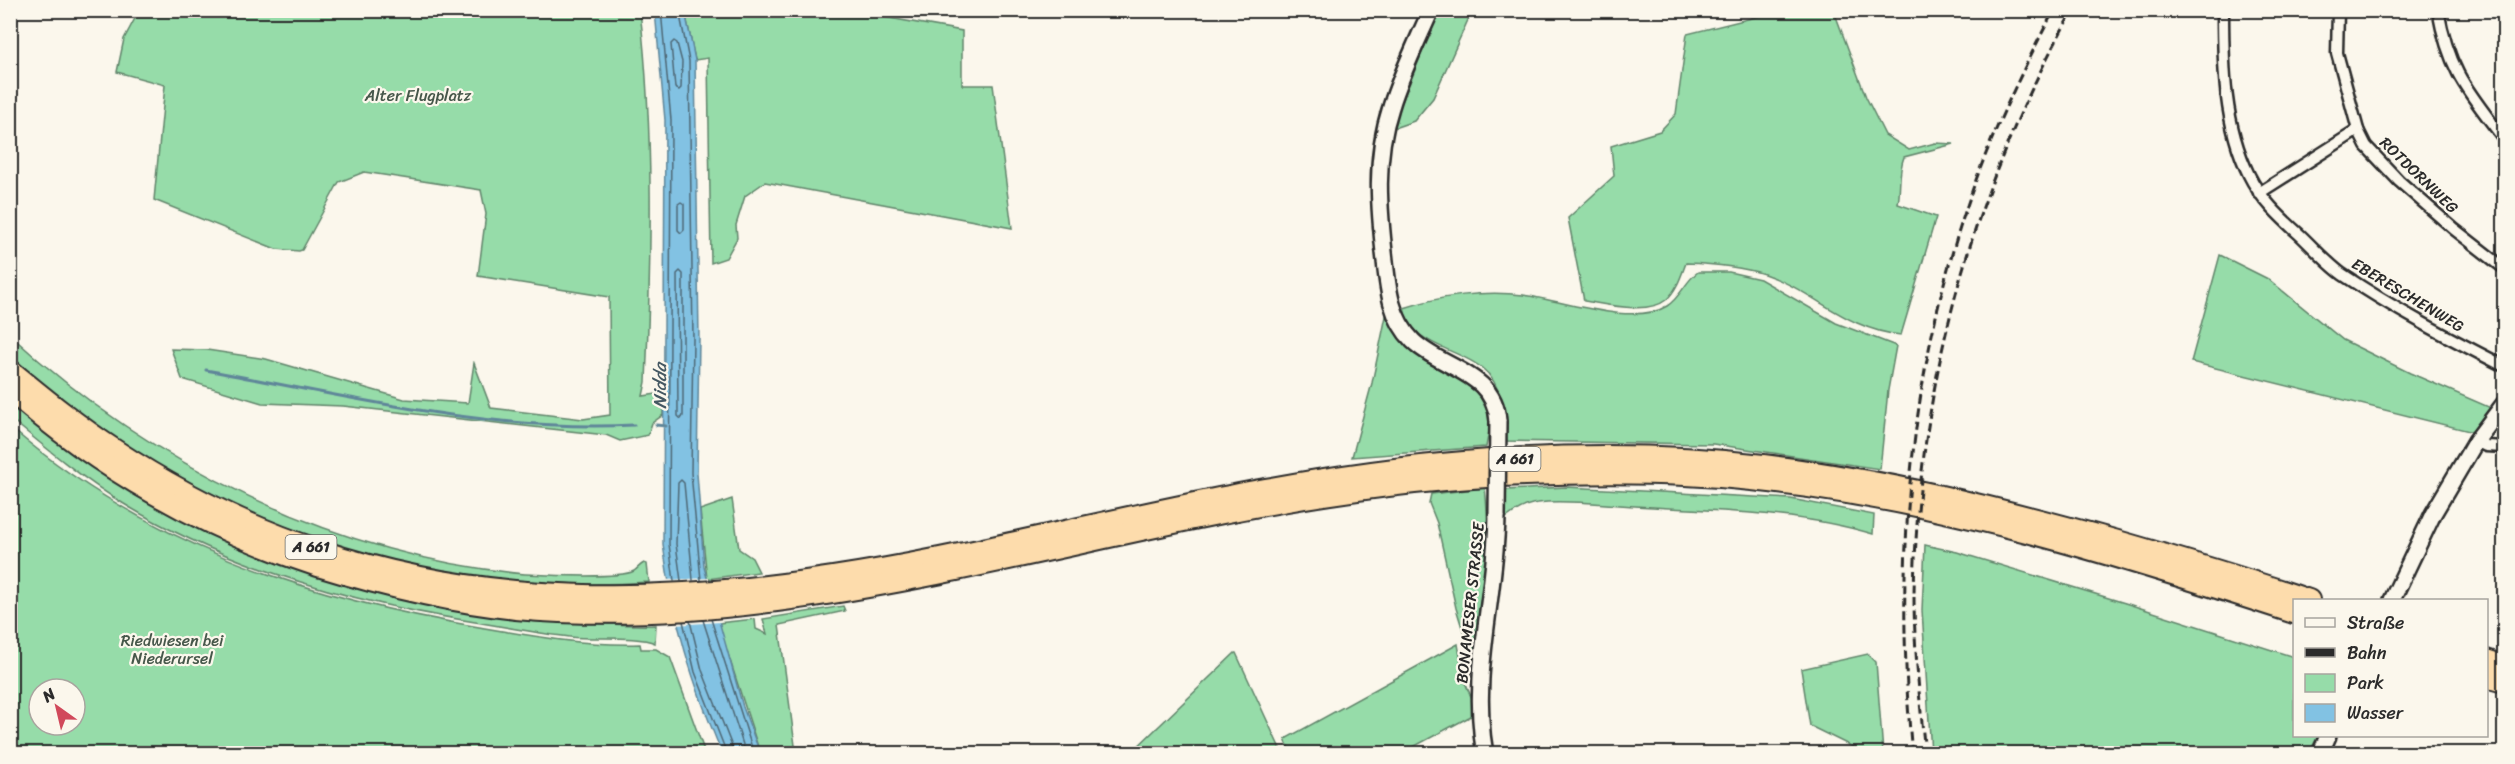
<svg xmlns="http://www.w3.org/2000/svg" width="2515" height="764" font-family="Sriracha,sans-serif">
<rect width="100%" height="100%" fill="#fbf7ec"/>
<filter id="ink" filterUnits="userSpaceOnUse"><feTurbulence type="fractalNoise" baseFrequency=".0167" numOctaves="2"/><feDisplacementMap in="SourceGraphic" scale="12" xChannelSelector="R" yChannelSelector="G"/><feConvolveMatrix kernelMatrix="1 2 1 2 8 2 1 2 1" color-interpolation-filters="sRGB"/></filter>
<g filter="url(#ink)">
<g fill="#96dca9" stroke="#60846a" stroke-width="1.5" fill-rule="evenodd">
<path d="M139 11H640C654 134 651 258 646 382L643 396 663 393V415L652 423 648 435 620 441 606 435 343 406 262 403 182 379 171 349 207 350 266 359 404 399 468 403 474 363 491 408 583 419 610 415 609 297 478 276 486 214 481 190 364 172 339 182 302 250 299 251 276 249 154 200 165 85 117 72 124 39Z"/>
<path d="M685 11H873V15L962 31V85H993L1012 228 765 182 745 196 736 225 737 238 726 258 711 263 708 58 695 60Z"/>
<path d="M1439 11H1472L1433 98 1414 121 1391 129Z"/>
<path d="M1780 11H1834L1866 97 1885 135 1909 150 1935 143 1954 144 1904 157C1898 172 1901 188 1898 204L1936 217 1901 335C1846 330 1813 290 1764 274 1739 266 1712 264 1686 263 1681 276 1677 290 1666 300 1648 315 1605 304 1584 301L1568 218 1614 176 1611 146 1660 131 1676 114 1687 34Z"/>
<path d="M2220 255 2268 279 2343 340 2410 373 2491 408 2473 432 2191 362Z"/>
<path d="M1698 272H1729L1760 279 1836 323 1896 346 1888 390 1880 469 1713 444 1505 441C1504 417 1504 385 1482 368 1458 348 1409 345 1404 308 1440 296 1485 290 1523 295 1560 300 1634 327 1667 306 1681 297 1685 281 1698 272Z"/>
<path d="M1386 316 1406 345 1429 359 1458 371 1479 394 1491 420 1486 447 1352 457 1372 383Z"/>
<path d="M10 335C151 464 333 556 525 574 544 575 619 579 634 571 637 569 640 565 644 563L647 564 649 582C419 598 179 515 11 356Z"/>
<path d="M10 404C172 540 374 615 584 623 608 624 632 626 656 625L655 643C637 635 593 640 570 637 538 634 507 627 475 622 354 603 230 568 124 504 83 479 47 449 11 419Z"/>
<path d="M10 427C145 543 305 598 479 627 531 636 587 646 640 644L641 649H656L670 657 705 753H11ZM39 689H75V725H39Z"/>
<path d="M1567 487 1791 499 1874 515 1873 534C1797 511 1714 511 1635 506 1607 505 1565 499 1538 503 1526 504 1515 511 1506 518L1505 490Z"/>
<path d="M1485 488C1491 538 1487 612 1472 660L1456 608 1437 523 1429 503 1431 494Z"/>
<path d="M732 499 739 549 752 558 759 572 707 579 700 510Z"/>
<path d="M1925 545 1957 552 2125 603 2294 657V736H2318L2309 753H1931L1922 610Z"/>
<path d="M843 606 845 611 779 625 796 753H760L718 623 755 619 756 629 767 634 763 619Z"/>
<path d="M1458 644 1464 680 1472 699 1473 715 1402 753H1291L1285 739Z"/>
<path d="M1236 653 1282 753H1131L1235 653Z"/>
<path d="M1868 654 1876 662 1883 753H1865L1810 726 1801 669Z"/>
</g>
<path fill="#82c2e3" stroke="#5f8699" stroke-width="1.5" d="M655 11H685L695 60 699 339 697 473 704 567 743 707 760 753H722C692 682 673 622 663 544L665 120Z"/>
<path fill="#fbf7ec" d="M709 578 721 622 674 625 664 580Z"/>
<g fill="none" stroke-linecap="round" stroke-linejoin="round">
<g stroke="#4e6775" stroke-width="1.5">
<path d="M661 10 671 120 669 544 674 581"/>
<path d="M679 10 689 61 693 339 691 473 701 580"/>
<path d="M674 41 677 43 682 62 681 88 679 90 675 88 671 44Z"/>
<path d="M681 202 684 204V230L681 233 678 230V204Z"/>
<path d="M680 271 683 274V416L681 419 678 416 677 274Z"/>
<path d="M681 581 676 544 678 483 681 480 684 483 693 580"/>
<path d="M711 619 754 754"/>
<path d="M703 620 746 754"/>
<path d="M683 621 695 672 727 754"/>
<path d="M690 621 702 670 735 754"/>
</g>
<g stroke="#5f8699" stroke-width="3">
<path d="M206 370C345 396 493 433 634 425"/>
<path d="M656 425 666 426"/>
</g>
<g stroke="#2b2b2b" stroke-width="15">
<g id="street">
<path d="M2223 10C2223 66 2224 125 2249 175 2260 198 2280 217 2299 234 2313 247 2327 263 2342 274 2394 309 2449 338 2504 366"/>
<path d="M2338 10 2337 53 2358 130 2366 146 2399 181 2454 229 2504 268"/>
<path d="M2438 10C2449 72 2468 91 2504 139"/>
<path d="M2259 193 2358 130"/>
<path d="M2476 441 2486 446 2504 447"/>
</g>
</g>
<g stroke="#2b2b2b" stroke-width="20">
<g id="secondary">
<path d="M1431 10C1417 42 1401 74 1391 107 1374 158 1379 209 1385 261 1388 290 1391 319 1413 341 1442 369 1495 372 1498 421"/>
<path d="M2392 600 2433 514 2476 441 2504 404"/>
<path d="M1485 754C1470 673 1496 596 1497 516"/>
<path d="M2320 754 2328 736"/>
</g>
</g>
<g stroke="#2b2b2b" stroke-width="24">
<g id="highway">
<path d="M10 370C44 398 78 426 115 450 386 629 665 616 969 552 1134 517 1296 475 1464 462 1562 454 1666 453 1763 465 1882 479 1999 508 2114 540 2180 559 2245 578 2309 600"/>
<path d="M10 390C98 469 206 530 318 566 383 586 448 602 516 609 750 630 981 562 1208 516 1305 496 1404 481 1503 476 1585 472 1670 471 1752 480 1937 499 2118 555 2294 613"/>
<path d="M2486 660 2504 666"/>
<path d="M2486 677 2504 682"/>
</g>
</g>
<use href="#street" stroke="#fbf7ec" stroke-width="10"/>
<use href="#secondary" stroke="#fbf7ec" stroke-width="15"/>
<use href="#highway" stroke="#fddcac" stroke-width="20"/>
<g stroke="#2b2b2b" stroke-width="3" stroke-dasharray="9 4.5" stroke-linecap="butt">
<path d="M1912 754C1894 565 1908 377 1970 197 1992 132 2022 71 2054 10"/>
<path d="M1925 754C1920 701 1914 648 1914 595 1917 388 1971 190 2073 10"/>
</g>
<g stroke="#2b2b2b" stroke-width="20" stroke-linecap="butt">
<path id="secondary-bridge" d="M1497 516 1498 421"/>
</g>
<use href="#secondary-bridge" stroke="#fbf7ec" stroke-width="15"/>
</g>
</g>
<g text-anchor="middle" dominant-baseline="central" stroke-width="4.5" stroke-linejoin="round" paint-order="stroke">
<g fill="#fbf7ec" stroke="#696865" stroke-width="1.5">
<rect x="1489.5" y="447" width="51" height="24" rx="4.5"/>
<rect x="285.5" y="535" width="51" height="24" rx="4.5"/>
</g>
<g font-size="15" font-weight="bold" fill="#2b2b2b">
<text x="1515" y="459">A 661</text>
<text x="311" y="547">A 661</text>
</g>
<g font-size="16" fill="#46574a" stroke="#fbf7ec">
<text x="418" y="95">Alter Flugplatz</text>
<text x="172" y="640">Riedwiesen bei<tspan x="172" dy="18">Niederursel</tspan></text>
</g>
<g font-size="16" fill="#2b2b2b" stroke="#fbf7ec">
<text transform="translate(2419 175) rotate(44)">ROTDORNWEG</text>
<text transform="translate(2408 295) rotate(31)">EBERESCHENWEG</text>
<text transform="translate(1470 603) rotate(-84)">BONAMESER STRASSE</text>
</g>
<g font-size="18" font-style="italic" fill="#455862" stroke="#fbf7ec">
<text transform="translate(660 386) rotate(-90)">Nidda</text>
</g>
</g>
<rect width="2515" height="764" fill="none" stroke="#fbf7ec" stroke-width="36"/>
<rect x="18" y="18" width="2479" height="728" fill="none" stroke="#2b2b2b" stroke-width="2" filter="url(#ink)"/>
<rect x="2293" y="599" width="195" height="138" fill="#fbf7ec" stroke="#a8a59f" stroke-width="1.5"/>
<rect x="2305" y="618" width="30" height="9" fill="#fbf7ec" stroke="#a8a59f" stroke-width="1.5"/>
<text x="2347" y="629" font-size="18" fill="#2b2b2b">Straße</text>
<rect x="2305" y="648" width="30" height="9" fill="#2b2b2b" stroke="#a8a59f" stroke-width="1.5"/>
<text x="2347" y="659" font-size="18" fill="#2b2b2b">Bahn</text>
<rect x="2305" y="674" width="30" height="18" fill="#96dca9" stroke="#a8a59f" stroke-width="1.5"/>
<text x="2347" y="689" font-size="18" fill="#2b2b2b">Park</text>
<rect x="2305" y="704" width="30" height="18" fill="#82c2e3" stroke="#a8a59f" stroke-width="1.5"/>
<text x="2347" y="719" font-size="18" fill="#2b2b2b">Wasser</text>
<g transform="translate(57 707) rotate(326)"><circle r="28" fill="#fbf7ec" stroke="#a8a59f" stroke-width="1.5"/>
<path d="M0-4.5L10 22L0 15L-10 22Z" fill="#d1495b"/>
<text y="-9" font-size="16" font-weight="bold" text-anchor="middle" fill="#2b2b2b">N</text>
</g>
</svg>
